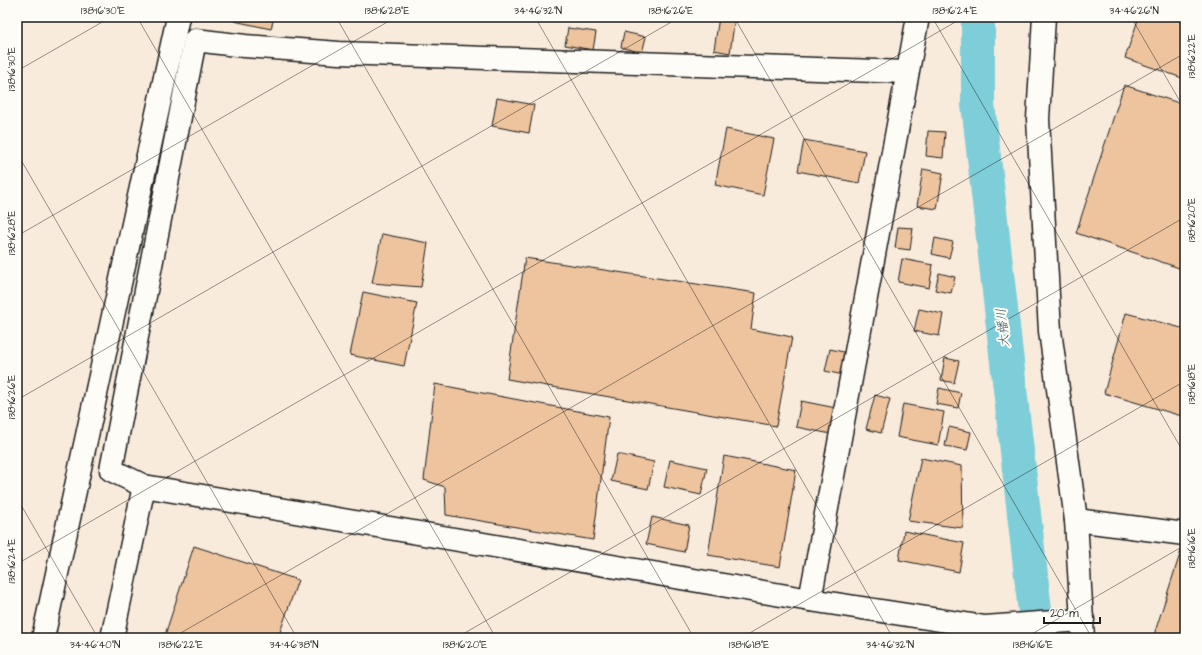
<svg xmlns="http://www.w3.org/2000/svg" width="1202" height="655" font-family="'Architects Daughter','Klee One',sans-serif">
<rect width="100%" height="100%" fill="#f8ebdc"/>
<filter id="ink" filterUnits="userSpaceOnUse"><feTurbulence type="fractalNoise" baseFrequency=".025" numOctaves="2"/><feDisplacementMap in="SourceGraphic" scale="8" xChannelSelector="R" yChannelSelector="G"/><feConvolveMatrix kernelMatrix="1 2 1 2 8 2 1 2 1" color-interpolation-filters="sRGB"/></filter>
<g filter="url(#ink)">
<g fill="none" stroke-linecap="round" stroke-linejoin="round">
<path stroke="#7dced8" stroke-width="34" d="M978 17V104L1038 638"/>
</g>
<g fill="#eec49e" stroke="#1c1c1c">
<path d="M235 17H274L271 29 234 21Z"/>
<path d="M719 17H735L730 53 714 50Z"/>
<path d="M1139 17H1185V79L1125 58Z"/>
<path d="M568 28 596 32 593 50 565 45Z"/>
<path d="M624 32 646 37 642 53 621 47Z"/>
<path d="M1124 85 1185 105V270L1076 233Z"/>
<path d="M497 98 534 105 529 133 492 126Z"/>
<path d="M726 129 774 139 763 195 715 185Z"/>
<path d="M928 131 945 132 943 158 926 156Z"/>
<path d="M804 140 865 151 859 183 798 171Z"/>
<path d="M923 169 943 173 937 209 917 206Z"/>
<path d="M898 227 913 228 910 250 895 248Z"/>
<path d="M382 234 428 243 421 287 372 283Z"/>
<path d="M935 238 953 242 949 258 932 254Z"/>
<path d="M525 258 756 293 751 329 792 337 776 426 507 379Z"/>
<path d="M902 259 933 265 929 288 898 282Z"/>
<path d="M939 273 955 277 951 293 935 290Z"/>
<path d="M363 292 417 303 404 366 350 355Z"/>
<path d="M919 309 943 314 939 336 914 331Z"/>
<path d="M1126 313 1185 329V417L1104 393Z"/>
<path d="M830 349 848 353 843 375 825 371Z"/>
<path d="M945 358 959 361 954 383 941 380Z"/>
<path d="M435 384 609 417 593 540 446 515 445 487 424 480Z"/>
<path d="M939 388 961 393 958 408 936 404Z"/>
<path d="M875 395 890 399 881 433 866 429Z"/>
<path d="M801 401 836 408 831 434 796 427Z"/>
<path d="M903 404 944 412 938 445 897 437Z"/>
<path d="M949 427 971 432 967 450 945 446Z"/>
<path d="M617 454 654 462 648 489 611 481Z"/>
<path d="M724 456 796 470 780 567 708 555Z"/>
<path d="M921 458 962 466 963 528 908 521Z"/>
<path d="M670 460 707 468 701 495 664 487Z"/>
<path d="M652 517 689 525 684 552 646 544Z"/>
<path d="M904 531 964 543 959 572 899 560Z"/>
<path d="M194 546 298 580 278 638H164Z"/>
<path d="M1181 551 1185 553V638H1153Z"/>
</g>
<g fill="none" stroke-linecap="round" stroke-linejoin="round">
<g stroke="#1c1c1c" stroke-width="25">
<g id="minor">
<path d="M1044 17 1038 119 1050 331 1076 520 1083 638"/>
<path d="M907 72 339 53 245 46 195 40 111 470 144 486 810 600 985 627 1083 620"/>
<path d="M1076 520 1185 534"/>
<path d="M810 600 918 17"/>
<path d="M43 638 178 17"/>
<path d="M112 638 144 486"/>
</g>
</g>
<use href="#minor" stroke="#fdfcf7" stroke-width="22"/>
</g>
</g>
<path fill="none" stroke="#1c1c1c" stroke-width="1" stroke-opacity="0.45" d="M137 17 496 638M336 17 694 638M535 17 893 638M734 17 1092 638M932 17 1185 455M1131 17 1185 110M17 71 111 17M17 153 297 638M17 236 396 17M17 400 680 17M17 498 98 638M17 564 964 17M172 638 1185 53M456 638 1185 217M741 638 1185 381M1025 638 1185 545"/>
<g text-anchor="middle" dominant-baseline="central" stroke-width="4" stroke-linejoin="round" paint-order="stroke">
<g font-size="13" font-style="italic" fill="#3e5a5e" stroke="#fdfcf7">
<text transform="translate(1003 328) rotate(-96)">大幡川</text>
</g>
</g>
<rect width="1202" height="655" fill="none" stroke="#fdfcf7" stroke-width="44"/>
<path d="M1044 617v6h56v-6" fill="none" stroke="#1c1c1c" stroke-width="2"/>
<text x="1050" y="617" font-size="12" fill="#1c1c1c" stroke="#fdfcf7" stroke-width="3" paint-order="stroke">20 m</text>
<rect x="22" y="22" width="1158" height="611" fill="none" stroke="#1c1c1c" stroke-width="1.5"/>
<g font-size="10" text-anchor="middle" fill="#1c1c1c">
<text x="103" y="14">138°16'30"E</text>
<text x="387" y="14">138°16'28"E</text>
<text x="538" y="14">34°46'32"N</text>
<text x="671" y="14">138°16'26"E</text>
<text x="955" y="14">138°16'24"E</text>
<text x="1134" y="14">34°46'26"N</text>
<text transform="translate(1191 56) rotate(-90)" y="4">138°16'22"E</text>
<text transform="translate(11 69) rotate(-90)" y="4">138°16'30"E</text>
<text transform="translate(1191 220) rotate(-90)" y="4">138°16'20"E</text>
<text transform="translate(11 233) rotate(-90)" y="4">138°16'28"E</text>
<text transform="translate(1191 384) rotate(-90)" y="4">138°16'18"E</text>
<text transform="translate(11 397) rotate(-90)" y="4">138°16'26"E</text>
<text transform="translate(1191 548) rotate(-90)" y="4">138°16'16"E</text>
<text transform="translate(11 561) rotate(-90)" y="4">138°16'24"E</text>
<text x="95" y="648">34°46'40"N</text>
<text x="181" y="648">138°16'22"E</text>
<text x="294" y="648">34°46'38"N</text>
<text x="465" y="648">138°16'20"E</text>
<text x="749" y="648">138°16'18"E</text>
<text x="890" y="648">34°46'32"N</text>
<text x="1033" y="648">138°16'16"E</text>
</g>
</svg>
